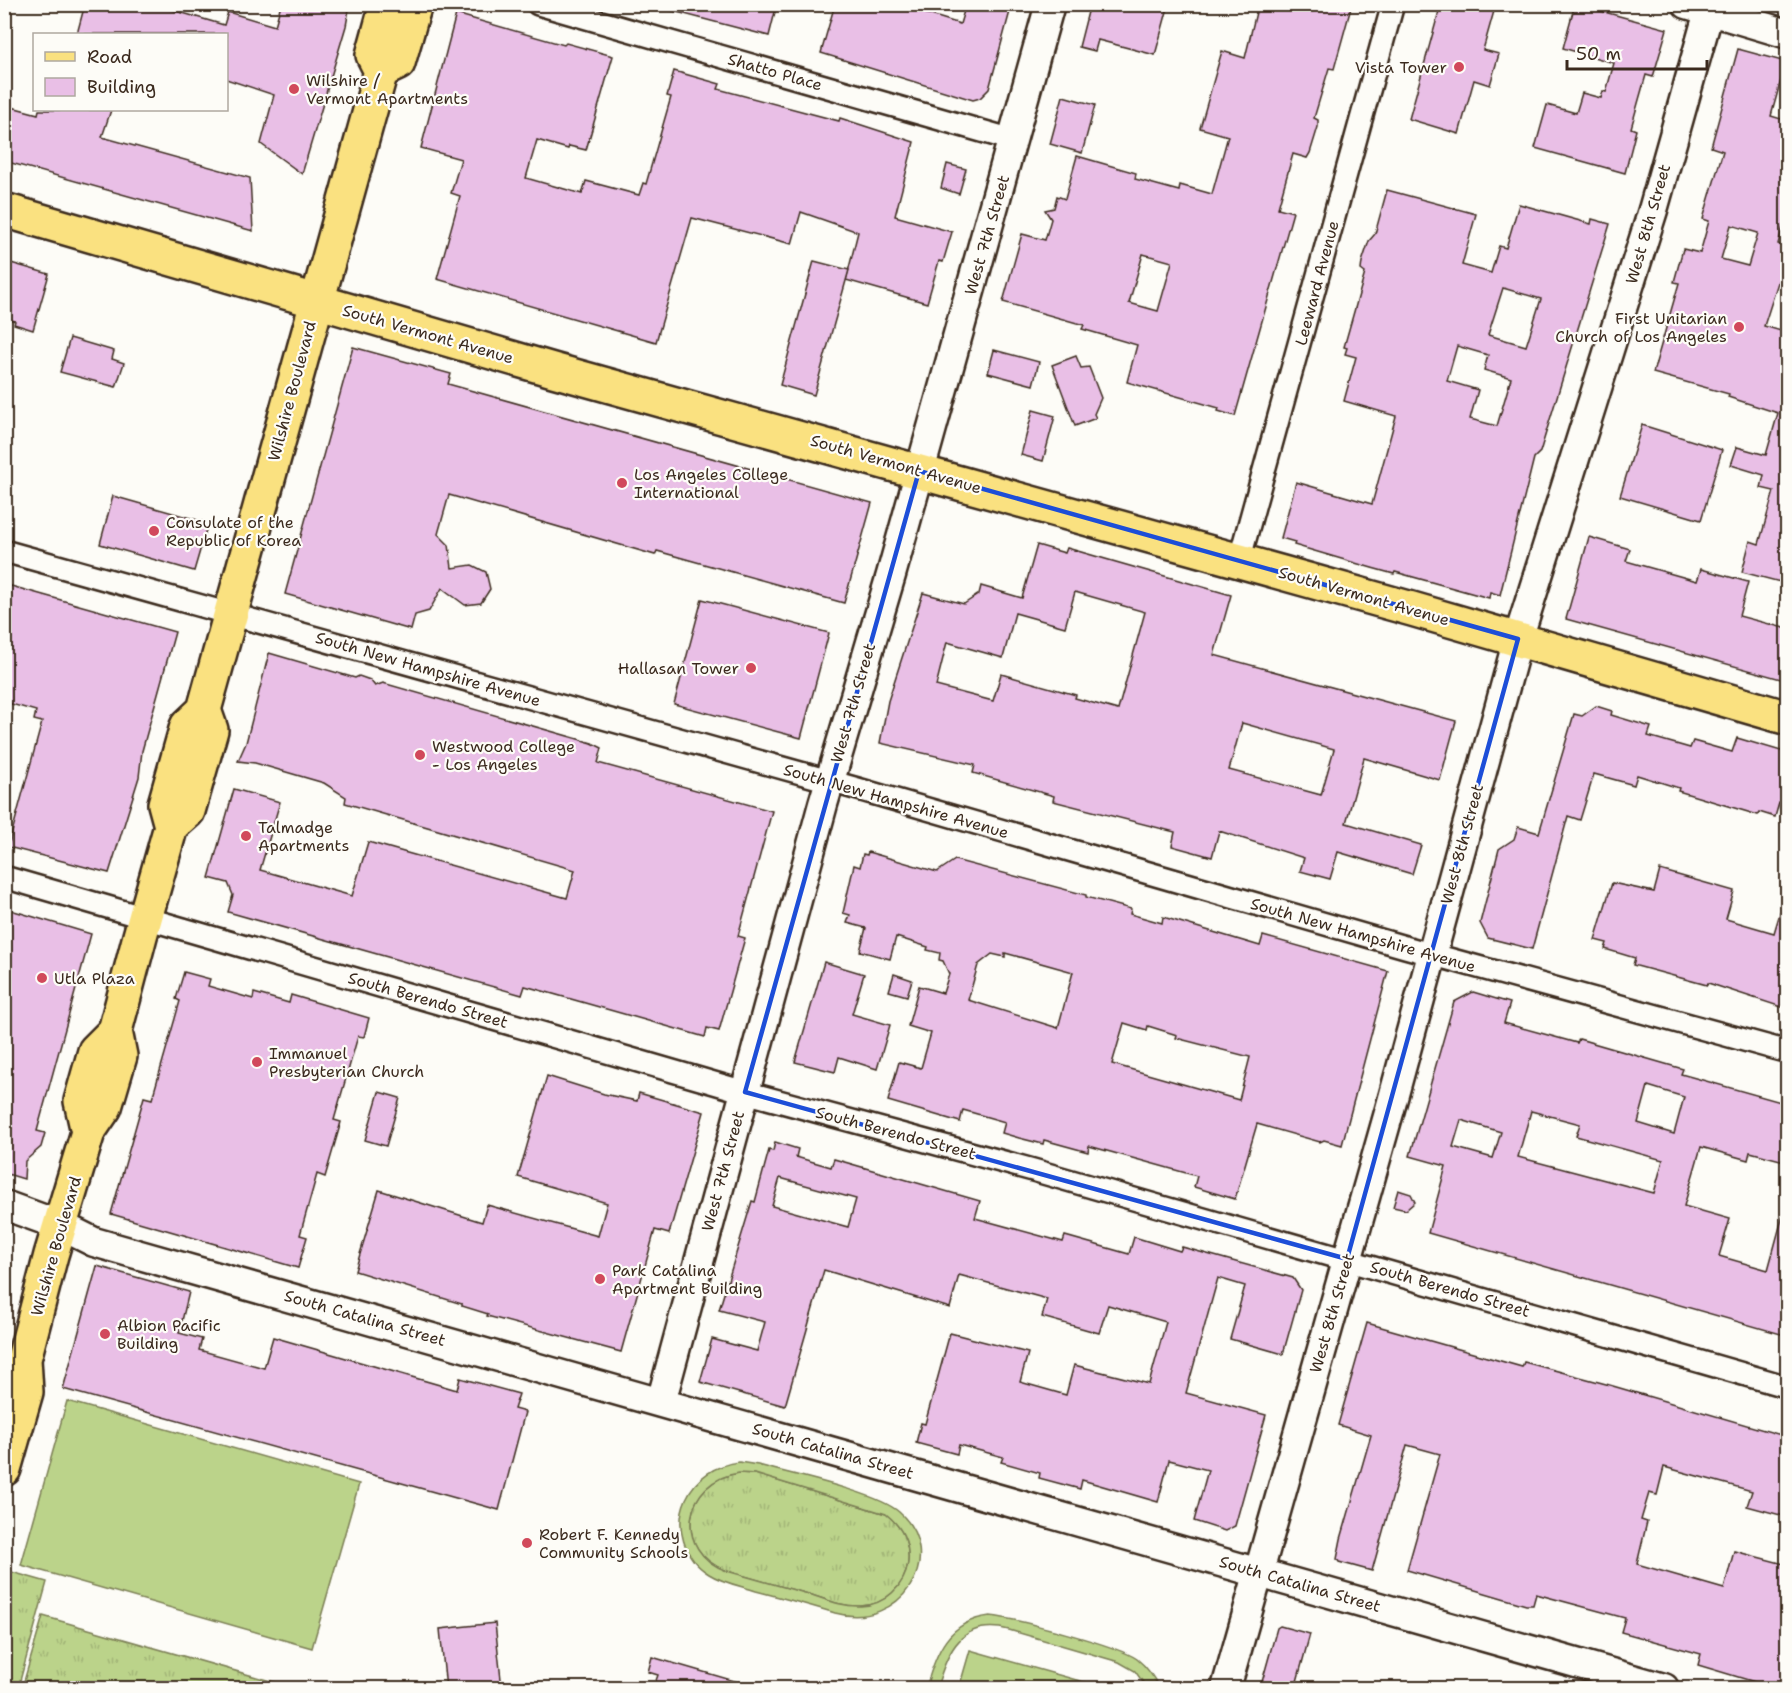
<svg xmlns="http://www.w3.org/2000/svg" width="1792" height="1693" font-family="'Shantell Sans',sans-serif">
<defs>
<pattern id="grass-tufts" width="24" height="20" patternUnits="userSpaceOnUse" patternTransform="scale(1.5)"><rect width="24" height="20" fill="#bbd38a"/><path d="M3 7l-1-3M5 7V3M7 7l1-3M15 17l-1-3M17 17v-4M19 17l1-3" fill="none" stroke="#a2b577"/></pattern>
</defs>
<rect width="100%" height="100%" fill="#fdfcf7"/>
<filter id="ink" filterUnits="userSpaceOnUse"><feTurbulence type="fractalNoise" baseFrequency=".0167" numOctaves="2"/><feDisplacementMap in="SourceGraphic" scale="12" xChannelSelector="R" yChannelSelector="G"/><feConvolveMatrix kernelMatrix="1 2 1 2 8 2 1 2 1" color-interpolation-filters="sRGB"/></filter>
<g filter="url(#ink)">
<g fill="url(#grass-tufts)" stroke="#7b7e54" stroke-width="1.5">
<path d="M739 1473 755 1474 886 1514C901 1526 910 1543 908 1563 905 1586 885 1605 861 1606 844 1607 827 1600 812 1595 783 1587 755 1579 727 1571 672 1552 683 1480 739 1473Z"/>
<path d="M8 1571 47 1582 18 1688H5L4 1586Z"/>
<path d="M43 1616 295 1688H22Z"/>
</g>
<g fill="#bbd38a" stroke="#7b7e54" stroke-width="1.5" fill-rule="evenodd">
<path d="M67 1401 359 1484 312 1648 21 1565Z"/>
<path d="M739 1462 758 1465C790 1474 877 1492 899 1512 949 1557 900 1631 835 1613 809 1605 783 1598 756 1591 741 1586 723 1583 709 1574 684 1559 674 1526 686 1499 696 1477 716 1465 739 1462ZM739 1473 755 1474 886 1514C901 1526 910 1543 908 1563 905 1586 885 1605 861 1606 844 1607 827 1600 812 1595 783 1587 755 1579 727 1571 672 1552 683 1480 739 1473Z"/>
<path d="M990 1616C1014 1618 1119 1646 1137 1659 1147 1667 1154 1677 1159 1688H1147L1135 1671 1119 1662 1009 1630C962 1618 947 1651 937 1688H926C936 1652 948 1621 990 1616Z"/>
<path d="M970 1650 1105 1688H959Z"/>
</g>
<g fill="#e9bfe6" stroke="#3b2a1e" stroke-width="1.5" fill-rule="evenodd">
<path d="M85 4H152L224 25 228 12 275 26 281 4H350L346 26 302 174 261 144 274 95 226 79V34H77Z"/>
<path d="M666 4H777L769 36 665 9Z"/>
<path d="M835 4H895L960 24 966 4H1012L989 89 980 98 973 100 821 53Z"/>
<path d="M1090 4H1169L1155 55 1098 40 1095 51 1079 47Z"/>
<path d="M1258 4H1352L1334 69 1329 68 1314 118 1318 120V127L1310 153 1307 158 1293 154 1278 208 1293 212 1235 416 1218 411 1219 408 1127 382 1137 345 1082 329 1084 325 1003 302 1022 234 1045 240 1051 219 1045 210 1054 208 1057 196 1065 199 1077 156 1136 173 1135 179 1179 191 1180 185 1212 194 1228 136 1200 128 1222 51 1245 58ZM1143 254 1172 262 1158 311 1129 303Z"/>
<path d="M1441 4H1496L1483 50 1499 54 1490 85 1474 80 1459 134 1409 119Z"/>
<path d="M1575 4 1667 29 1653 77 1646 75 1631 128 1636 130 1625 173 1535 148 1547 105 1576 113 1582 93 1601 98 1603 91 1606 92 1614 63 1563 48Z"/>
<path d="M456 14 564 45 566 43 613 56 586 150 569 146 568 149 537 140 526 178 582 194 586 181 639 195 643 183 646 184 671 97 667 96 674 71 720 84 718 89 839 121 840 118 914 142 895 216 952 232 943 262 939 261 927 303 846 280 858 232 801 212 792 244 692 218 656 342 437 279 460 196 451 193 461 159 421 148Z"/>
<path d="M1738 49 1786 62 1771 116 1788 121V210L1778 244 1788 247V251L1764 326 1788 333V584L1742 572 1750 541 1759 544 1774 491 1761 488 1764 475 1731 465 1737 447 1766 455 1778 413 1728 397 1729 394 1653 373 1679 283 1674 282 1683 249 1700 253 1709 221 1703 219 1723 151 1711 147ZM1731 225 1758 233 1748 266 1721 259Z"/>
<path d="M1063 96 1095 105 1082 153 1050 144Z"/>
<path d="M4 105 38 114 39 110H111L102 137 250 178 253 231 4 161Z"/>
<path d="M947 164 966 169 959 194 941 188Z"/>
<path d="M1387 190 1476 214 1462 265 1491 273 1499 246 1506 248 1519 204 1591 224 1592 219 1610 224 1540 452 1534 458 1500 595 1490 592 1489 598 1395 572 1394 574 1372 568 1294 545 1295 542 1281 538 1296 482 1372 504 1396 416 1344 401 1356 357 1345 354 1347 348 1344 347 1365 273 1361 270 1362 262 1369 241 1375 234ZM1503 288 1541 299 1526 346 1488 335ZM1457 346 1488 355 1484 370 1511 378 1497 426 1470 419 1478 390 1447 381Z"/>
<path d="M4 261 49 274 33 330 14 324 15 321 4 318Z"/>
<path d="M814 261 849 270 814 395 780 385Z"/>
<path d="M70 338 114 351 112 359 124 363 116 387 60 372Z"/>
<path d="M353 347 451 374 448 384 872 503 844 603 657 551 655 555 449 495 438 534 449 545 452 568 472 565 486 572 490 589 481 603 465 605 442 588 429 611 415 615 411 630 285 594Z"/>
<path d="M994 350 1039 362 1033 385 988 373Z"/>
<path d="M1076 356 1081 368 1089 367 1101 398 1094 414 1096 418 1075 426 1052 365Z"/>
<path d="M1033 410 1055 416 1043 461 1021 455Z"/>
<path d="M1642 425 1722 450 1701 520 1620 496Z"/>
<path d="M113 496 208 523 194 571 100 544Z"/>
<path d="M1589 537 1630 549 1626 561 1697 581 1701 569 1748 582 1739 616 1788 629V681L1566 619Z"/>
<path d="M1037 545 1065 553 1067 548 1231 595 1214 655 1456 721 1440 780 1364 758 1346 823 1421 845 1412 874 1338 852 1330 879 1300 871 1304 858 1219 831 1212 857 1172 846 1175 832 1053 801 1054 796 973 773 975 765 880 743 888 701 923 593 964 604 979 594 981 586 1022 598ZM1075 592 1145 612 1118 710 1075 698 1076 695 1001 674 993 701 936 686 947 642 1003 658 1015 613 1065 627ZM1242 723 1334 749 1321 795 1229 770Z"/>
<path d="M4 584 175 632 142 751 139 777 109 873 8 847 42 722 34 720 36 711 4 702Z"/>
<path d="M702 599 829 633 801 738 674 704Z"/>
<path d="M269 653 355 678 359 676 370 680 375 686 383 683 592 743 602 748 598 763 772 811 738 936 745 938 719 1031 707 1028 705 1037 525 986 522 995 228 912 233 895 228 883 209 878 234 789 280 802 260 870 352 896 368 842 567 898 575 870 345 803 346 797 324 783 255 763 238 761 246 743Z"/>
<path d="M1596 706 1612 711 1611 715 1651 727 1648 736 1690 748 1693 741 1732 752 1737 738 1788 753V805L1779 803 1775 817 1759 812 1758 815 1678 791 1679 788 1637 775 1634 785 1594 774 1580 820 1568 816 1532 949 1488 938 1480 923 1499 849 1514 839 1518 827 1539 833 1574 714 1582 716Z"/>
<path d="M868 852 937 872 955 860 1086 895V897L1131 909 1130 914 1162 923 1163 917 1260 946 1263 936 1388 971 1342 1145 1324 1140 1320 1142 1257 1124 1235 1199 1194 1187 1197 1176 1089 1146 1088 1152 1044 1140 1043 1144 1019 1138 1002 1133 1005 1122 963 1110 960 1122 888 1101 899 1062 921 1068 931 1033 908 1026 919 986 943 993 949 974 943 961 939 960 940 953 927 950 928 947 896 937 890 959 860 951 866 928 847 923 850 915 843 913 854 865 860 867 863 854 867 855ZM1005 953 1073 972 1058 1028 968 1000 978 965 992 954 1005 957ZM1124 1023 1147 1030 1148 1026 1177 1035 1176 1038 1250 1057 1239 1100 1112 1064Z"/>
<path d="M1660 870 1734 891 1726 919 1774 933 1783 903H1788V1009L1708 983 1707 985 1633 965 1635 958 1605 949 1607 943 1595 940 1612 883 1654 892Z"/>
<path d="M4 908 91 934 37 1131 45 1133 41 1147 25 1161 24 1179 4 1173Z"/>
<path d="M824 962 864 974 852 1014 890 1025 877 1069 839 1057 835 1072 795 1062Z"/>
<path d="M184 972 210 979 208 986 253 999 254 993 289 1003 291 995 369 1018 364 1037 358 1036 334 1120 341 1122 325 1177 317 1174 300 1235 307 1237 298 1268 111 1214 144 1097 152 1099 180 1001 176 999Z"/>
<path d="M894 974 912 980 907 996 889 991Z"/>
<path d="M1473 992 1510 1003 1504 1023 1577 1043 1579 1039 1683 1069 1681 1074 1788 1104V1162L1750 1152 1748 1160 1701 1147 1684 1206 1730 1219 1719 1256 1768 1270 1783 1215H1788V1336L1428 1233 1446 1166 1410 1156 1454 1002ZM1648 1086 1684 1097 1674 1134 1638 1123ZM1531 1111 1580 1124 1576 1136 1663 1160 1654 1193 1518 1157ZM1461 1120 1501 1132 1493 1158 1453 1147Z"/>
<path d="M547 1076 604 1094 637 1101 639 1093 704 1112 669 1234 655 1230 621 1352 487 1316 488 1314 462 1306V1304L355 1271 379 1190 482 1222 487 1205 598 1236 607 1203 518 1177Z"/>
<path d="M379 1092 400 1098 386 1146 365 1140Z"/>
<path d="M775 1142 798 1149 796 1157 831 1167 834 1159 980 1201 975 1218 1063 1242 1065 1236 1129 1254 1134 1237 1180 1251 1182 1247 1293 1278 1301 1290 1283 1354 1230 1339 1245 1286 1218 1278 1186 1393 1266 1415 1235 1526 1225 1531 1194 1521 1208 1470 1169 1460 1158 1502 1082 1480 1080 1489 1039 1478 1040 1473 1001 1462 1003 1457 959 1445 957 1454 916 1443 921 1423 925 1424 950 1333 1028 1353 1020 1382 1066 1395 1074 1365 1149 1384 1166 1322 1108 1305 1099 1333 1042 1317 1047 1299 959 1275 950 1308 824 1270 785 1406 700 1382 712 1339 757 1351 765 1322 719 1310 752 1201 755 1202 769 1150 773 1151ZM780 1178 856 1199 848 1227 772 1206Z"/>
<path d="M1398 1190 1411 1194 1415 1202 1406 1210 1393 1207Z"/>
<path d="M97 1266 189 1292 179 1333 202 1339 199 1350 264 1368 273 1337 457 1390 460 1378 519 1394 514 1409 525 1412 499 1510 63 1389Z"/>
<path d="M1367 1323 1522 1367 1524 1362 1606 1384 1788 1437V1517L1747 1506 1752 1491 1664 1467 1657 1495 1649 1493 1641 1520 1647 1522 1637 1564 1724 1589 1734 1551 1788 1565V1662L1780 1689 1754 1685 1755 1682 1698 1665 1701 1654 1621 1632 1625 1618 1536 1594 1533 1605H1526L1407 1570 1440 1454 1407 1445 1372 1571 1339 1562 1337 1559 1341 1539 1371 1435 1338 1425Z"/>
<path d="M495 1623 502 1689H446L440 1629Z"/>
<path d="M1280 1626 1310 1634 1295 1689H1260L1277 1628Z"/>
<path d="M652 1657 745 1684V1689H653L658 1675 648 1672Z"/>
</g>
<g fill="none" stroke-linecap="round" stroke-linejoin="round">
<g stroke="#3b2a1e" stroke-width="26">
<g id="street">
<path d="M538 4 1013 140"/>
<path d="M4 551 858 789 1405 947 1788 1052"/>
<path d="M1239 561 1393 4"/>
<path d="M4 877 745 1092 1033 1170 1788 1387"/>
</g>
</g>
<g stroke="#3b2a1e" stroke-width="33">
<g id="secondary">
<path d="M1687 4 1788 34"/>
<path d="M4 1205 62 1226 94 1242 1664 1688"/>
<path d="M661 1402 823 804 891 575 1050 4"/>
<path d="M1226 1688 1390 1109 1518 639 1653 210 1711 4"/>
</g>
</g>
<g stroke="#3b2a1e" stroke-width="38">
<g id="primary">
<path d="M381 71 398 63 415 4"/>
<path d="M4 210 553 370 1412 609 1788 718"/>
<path d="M171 826 165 804 187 726 204 710 381 71 373 55 387 4"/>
<path d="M88 1132 81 1101 95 1051 115 1031"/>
<path d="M4 1469 26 1392 24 1359 51 1255 88 1132 105 1107 120 1056 115 1031 140 936 171 826 188 811 211 730 204 710"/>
</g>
</g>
<use href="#street" stroke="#fdfcf7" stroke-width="21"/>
<use href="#secondary" stroke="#fdfcf7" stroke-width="28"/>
<use href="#primary" stroke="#fae180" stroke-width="33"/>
</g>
</g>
<path fill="none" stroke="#1d4ed8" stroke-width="4.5" stroke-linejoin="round" d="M919 471 1518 639 1347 1259 745 1092Z"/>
<g fill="#d1495b" stroke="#fdfcf7" stroke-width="2">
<circle cx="1459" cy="67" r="6"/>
<circle cx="294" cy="89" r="6"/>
<circle cx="1739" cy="327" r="6"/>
<circle cx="622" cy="483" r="6"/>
<circle cx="154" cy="531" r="6"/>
<circle cx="751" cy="668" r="6"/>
<circle cx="420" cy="755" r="6"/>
<circle cx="246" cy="836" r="6"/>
<circle cx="42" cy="978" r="6"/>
<circle cx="257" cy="1062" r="6"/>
<circle cx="600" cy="1279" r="6"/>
<circle cx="105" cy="1334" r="6"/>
<circle cx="527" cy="1543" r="6"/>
</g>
<g text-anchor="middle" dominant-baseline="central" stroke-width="4.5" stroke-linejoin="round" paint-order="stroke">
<g font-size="16" fill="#3b2a1e" stroke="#fdfcf7" text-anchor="start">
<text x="1447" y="67" text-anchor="end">Vista Tower</text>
<text x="306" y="80">Wilshire /<tspan x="306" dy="18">Vermont Apartments</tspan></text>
<text x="1727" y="318" text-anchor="end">First Unitarian<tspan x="1727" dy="18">Church of Los Angeles</tspan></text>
<text x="634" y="474">Los Angeles College<tspan x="634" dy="18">International</tspan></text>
<text x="166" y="522">Consulate of the<tspan x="166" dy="18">Republic of Korea</tspan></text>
<text x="739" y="668" text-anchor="end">Hallasan Tower</text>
<text x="432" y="746">Westwood College<tspan x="432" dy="18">- Los Angeles</tspan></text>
<text x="258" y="827">Talmadge<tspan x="258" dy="18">Apartments</tspan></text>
<text x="54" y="978">Utla Plaza</text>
<text x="269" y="1053">Immanuel<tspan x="269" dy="18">Presbyterian Church</tspan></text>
<text x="612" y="1270">Park Catalina<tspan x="612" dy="18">Apartment Building</tspan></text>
<text x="117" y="1325">Albion Pacific<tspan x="117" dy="18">Building</tspan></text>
<text x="539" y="1534">Robert F. Kennedy<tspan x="539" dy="18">Community Schools</tspan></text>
</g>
<g font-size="16" fill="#3b2a1e" stroke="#fdfcf7">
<text transform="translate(775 72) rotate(16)">Shatto Place</text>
<text transform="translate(1648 224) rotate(-74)">West 8th Street</text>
<text transform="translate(987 235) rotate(-74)">West 7th Street</text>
<text transform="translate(1317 283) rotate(-75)">Leeward Avenue</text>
<text transform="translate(428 334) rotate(16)">South Vermont Avenue</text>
<text transform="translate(292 391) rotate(-75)">Wilshire Boulevard</text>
<text transform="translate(896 464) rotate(16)">South Vermont Avenue</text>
<text transform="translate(1364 596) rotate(16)">South Vermont Avenue</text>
<text transform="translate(428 669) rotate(16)">South New Hampshire Avenue</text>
<text transform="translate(853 703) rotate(-74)">West 7th Street</text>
<text transform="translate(896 801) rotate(16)">South New Hampshire Avenue</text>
<text transform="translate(1462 844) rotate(-75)">West 8th Street</text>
<text transform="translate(1363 935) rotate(16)">South New Hampshire Avenue</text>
<text transform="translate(428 1000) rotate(16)">South Berendo Street</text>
<text transform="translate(896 1133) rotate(15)">South Berendo Street</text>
<text transform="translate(723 1171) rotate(-75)">West 7th Street</text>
<text transform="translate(56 1246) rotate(-74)">Wilshire Boulevard</text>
<text transform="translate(1450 1289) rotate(16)">South Berendo Street</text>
<text transform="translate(1332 1313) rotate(-74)">West 8th Street</text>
<text transform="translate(365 1318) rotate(16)">South Catalina Street</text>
<text transform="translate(833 1451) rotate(16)">South Catalina Street</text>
<text transform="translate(1300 1584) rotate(16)">South Catalina Street</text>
</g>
</g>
<rect width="1792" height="1693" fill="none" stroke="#fdfcf7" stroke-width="24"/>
<rect x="12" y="12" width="1768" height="1669" fill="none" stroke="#3b2a1e" stroke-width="2" filter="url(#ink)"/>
<rect x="33" y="33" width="195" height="78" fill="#fdfcf7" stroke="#afa8a0" stroke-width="1.5"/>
<rect x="45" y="52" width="30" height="9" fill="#fae180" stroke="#afa8a0" stroke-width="1.5"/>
<text x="87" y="63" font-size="18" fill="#3b2a1e">Road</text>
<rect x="45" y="78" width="30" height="18" fill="#e9bfe6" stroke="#afa8a0" stroke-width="1.5"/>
<text x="87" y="93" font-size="18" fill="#3b2a1e">Building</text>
<path d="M1567 60v9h140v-9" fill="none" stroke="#3b2a1e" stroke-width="3"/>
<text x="1576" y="60" font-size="18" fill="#3b2a1e" stroke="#fdfcf7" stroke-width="4.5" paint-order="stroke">50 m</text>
</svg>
